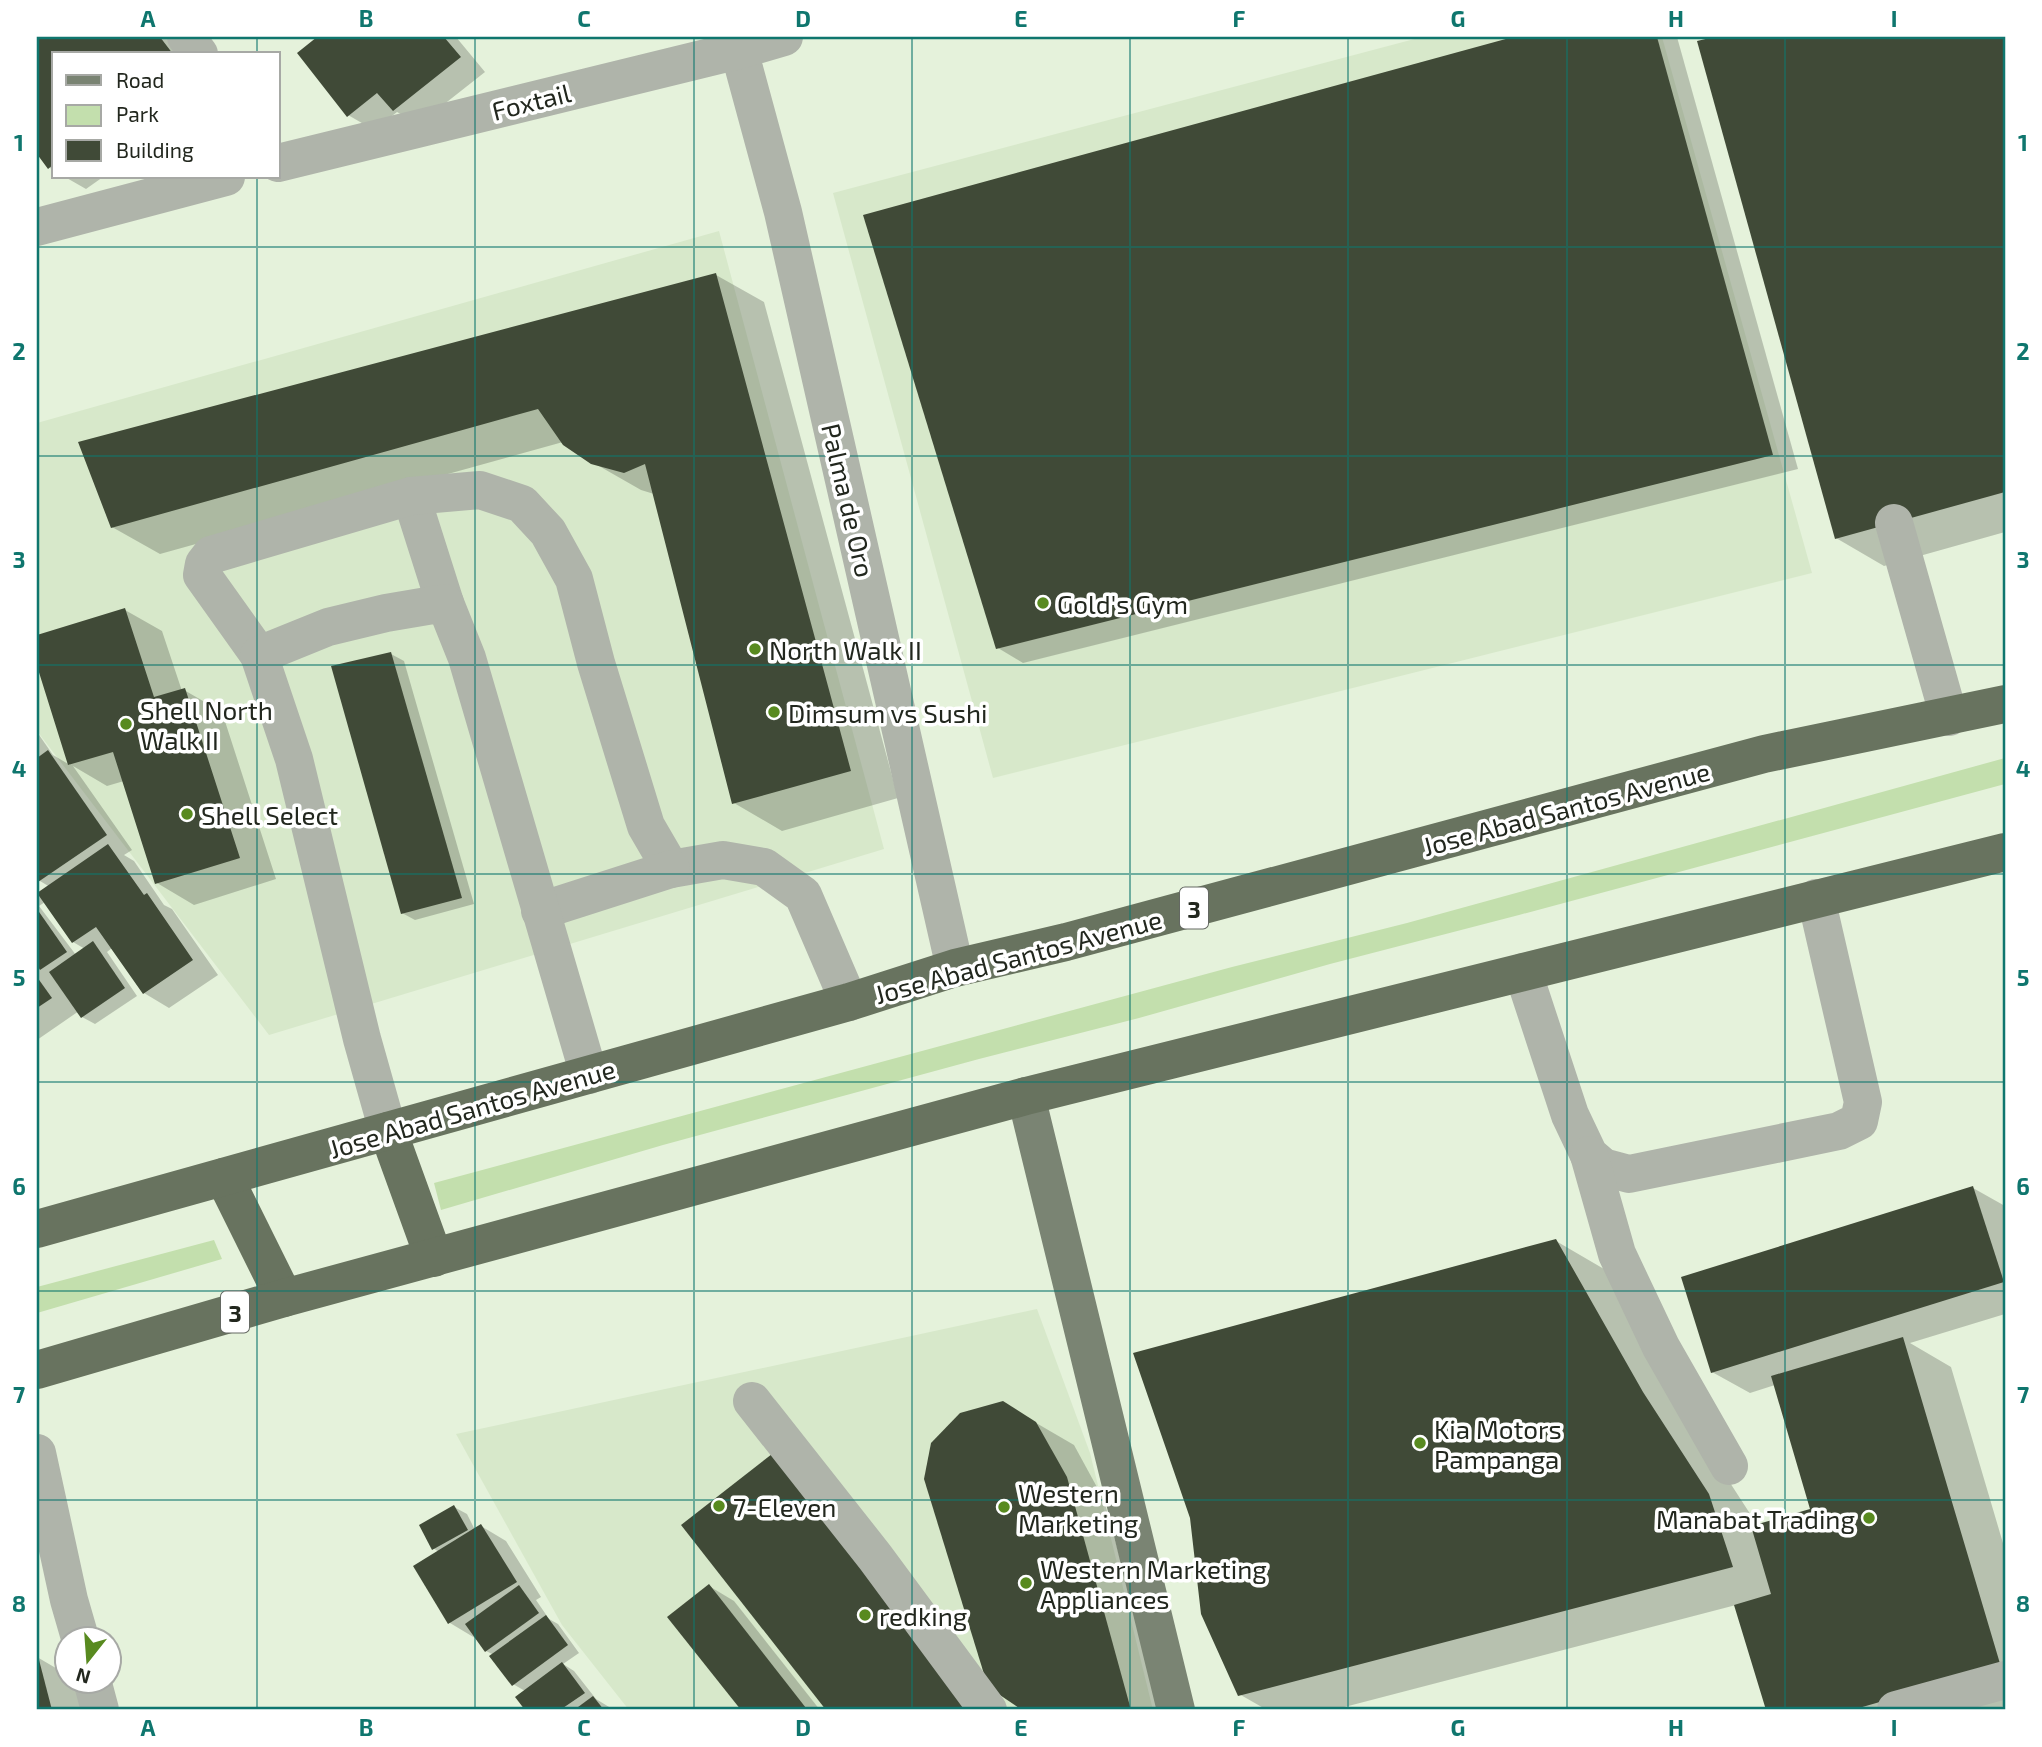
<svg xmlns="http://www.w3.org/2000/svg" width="2042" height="1747" font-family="'Exo 2',sans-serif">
<rect width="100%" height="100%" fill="#e5f2db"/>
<g fill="#d7e8ca">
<path d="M1422 37H1662L1812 573 993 778 833 193Z"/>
<path d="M719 231 884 849 269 1035 37 731V423Z"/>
<path d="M1037 1309 1090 1453 1153 1710H629L562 1625 456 1434Z"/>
</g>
<g fill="#c3dfad">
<path d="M2005 758V784L1519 915 1330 964 1139 1018 979 1059 663 1145 441 1210 434 1183 1232 967 1407 923Z"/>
<path d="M214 1240 222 1259 37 1313V1287Z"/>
</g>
<g fill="#0003" fill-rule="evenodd">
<path d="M37 37H180L193 54H54V171L49 167 37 151Z"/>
<path d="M320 37H456L485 72 419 124 397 112 374 130 348 115 299 54Z"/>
<path d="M1520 37H1677L1798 469 1023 663 998 648 865 216Z"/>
<path d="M1720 37H2005V532L1884 566 1836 538 1699 43Z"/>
<path d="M65 177H103L86 189Z"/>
<path d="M716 275 764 302 898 798 782 831 734 803 654 494 641 490 592 462 563 442 160 554 112 527Z"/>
<path d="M125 610 162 631 182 691 184 690 222 712 276 879 194 905 157 883 124 781 107 786 73 766 132 850 124 855 134 861 164 905 172 909 218 975 169 1008 144 993 112 948 107 952 137 996 95 1024 82 1017 79 1011 37 1040V891L39 894 50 887 40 881 37 876V732L53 755 70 765 37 660V637ZM45 902 73 942 85 949 76 955 39 906Z"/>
<path d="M391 654 404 661 474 904 415 920 402 913Z"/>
<path d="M1973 1188 2005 1206V1314L1910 1343 1951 1367 2005 1550V1706L1992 1710H1767L1736 1605 1333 1710H1267L1239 1694 1556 1241 1604 1269 1690 1421 1758 1526 1813 1510 1775 1385 1750 1393 1712 1372Z"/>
<path d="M1002 1403 1074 1445 1104 1500 1162 1710H1025L990 1686Z"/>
<path d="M454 1507 467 1514 475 1530 481 1526 506 1541 541 1597 536 1600 549 1619 558 1624 579 1653 563 1664 574 1671 596 1699 614 1710H527L517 1697 525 1691 513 1684 494 1655 486 1651 475 1638 450 1623 439 1552 433 1548Z"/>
<path d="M684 1525 991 1710H828Z"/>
<path d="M709 1586 734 1601 820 1710H743L670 1617Z"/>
<path d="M37 1657 66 1674V1680H78L92 1710H37Z"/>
</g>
<g fill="#404a37">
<path d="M37 37H160L173 54H54V164L48 169 37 154Z"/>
<path d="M317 37H444L461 57 393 111 377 93 347 117 297 53Z"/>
<path d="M1513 37H1657L1773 455 996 649 863 215Z"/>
<path d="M1714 37H2005V492L1835 539 1697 41Z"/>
<path d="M716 273 851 771 732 804 645 464 624 473 591 464 563 445 538 409 111 528 78 442Z"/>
<path d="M125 608 154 697 185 688 240 858 155 884 113 752 68 765 37 666V635Z"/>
<path d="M391 652 462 898 401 914 331 666Z"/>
<path d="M48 750 107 835 38 882 37 880V758Z"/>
<path d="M108 844 144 895 147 893 193 960 143 994 96 927 72 943 37 893Z"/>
<path d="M37 909 67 952 40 970 37 965Z"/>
<path d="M93 941 125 988 81 1018 49 972Z"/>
<path d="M37 977 52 998 37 1008Z"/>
<path d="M1973 1186 2004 1282 1711 1373 1681 1277Z"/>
<path d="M1556 1239 1643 1392 1709 1494 1733 1567 1238 1696 1201 1614 1190 1518 1133 1353Z"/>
<path d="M1903 1337 2001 1667 1852 1710H1766L1734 1605 1771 1594 1751 1526 1810 1509 1771 1376Z"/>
<path d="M1003 1401 1036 1422 1067 1477 1131 1710H1022L988 1687 924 1479 931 1443 960 1413Z"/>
<path d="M772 1454 971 1710H826L681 1525Z"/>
<path d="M454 1505 468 1530 432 1550 419 1525Z"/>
<path d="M481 1524 517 1582 448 1624 413 1566Z"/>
<path d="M709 1584 806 1708 802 1710H741L667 1617Z"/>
<path d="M519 1585 539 1613 485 1652 465 1624Z"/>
<path d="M546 1615 568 1645 512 1686 489 1656Z"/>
<path d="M37 1656H38L52 1710H37Z"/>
<path d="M562 1662 585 1693 560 1710H525L515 1697Z"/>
<path d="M593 1696 604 1710H574Z"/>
</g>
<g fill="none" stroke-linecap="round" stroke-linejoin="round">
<g stroke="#afb4aa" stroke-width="38">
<path d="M186 37 199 54"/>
<path d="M729 37 739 50 783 212 955 968"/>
<path d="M278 163 739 50 784 37"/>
<path d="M37 227 226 177"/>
<path d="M411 496 445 603"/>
<path d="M1894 523 1949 717"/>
<path d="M259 655 202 575 204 564 211 555 411 496 480 490 522 504 548 532 574 579 596 663 646 826 671 869 723 860 764 867 803 895 849 1002"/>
<path d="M540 911 671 869"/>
<path d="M1523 972 1570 1115 1589 1155 1603 1167 1629 1174 1839 1131 1859 1121 1863 1102 1816 898"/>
<path d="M388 1131 362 1039 294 759 259 655 328 627 386 613 445 603 467 658 589 1075"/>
<path d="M1589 1155 1617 1254 1661 1347 1729 1466"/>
<path d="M752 1401 875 1557 988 1710"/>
<path d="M37 1453 69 1600 80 1638"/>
<path d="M92 1680 100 1710"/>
<path d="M1896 1710 2005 1680"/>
</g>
<path stroke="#7a8473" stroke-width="38" d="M1026 1096 1176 1710"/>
<g stroke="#68735f" stroke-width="38">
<path d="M388 1131 434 1258"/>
<path d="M224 1177 284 1298"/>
<path d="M37 1229 849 1002 955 968 1066 942 1764 754 2005 704"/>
<path d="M37 1370 284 1298 1026 1096 2005 852"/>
</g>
</g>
<path fill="none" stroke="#0f766e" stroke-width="2" stroke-opacity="0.55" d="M257 37V54M475 37V1710M694 37V1710M912 37V1710M1130 37V1710M1348 37V1710M1567 37V1710M1785 37V1710M257 177V1710M37 247H2005M37 456H2005M37 665H2005M37 874H2005M37 1082H2005M37 1291H2005M37 1500H2005"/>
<g fill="#588a1f" stroke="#fff" stroke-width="2.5">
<circle cx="1043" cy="603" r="7"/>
<circle cx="755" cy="649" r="7"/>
<circle cx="774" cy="712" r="7"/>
<circle cx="126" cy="724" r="7"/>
<circle cx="187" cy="814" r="7"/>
<circle cx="1420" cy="1443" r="7"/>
<circle cx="719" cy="1506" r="7"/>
<circle cx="1004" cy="1507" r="7"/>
<circle cx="1869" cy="1518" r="7"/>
<circle cx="1026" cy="1583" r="7"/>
<circle cx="865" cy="1615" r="7"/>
</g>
<g text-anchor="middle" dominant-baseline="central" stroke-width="7" stroke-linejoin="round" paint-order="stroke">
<g fill="#fff" stroke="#646862" stroke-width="2">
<rect x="1180" y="887.5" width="28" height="41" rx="5"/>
<rect x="221" y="1291.5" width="28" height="41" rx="5"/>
</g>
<g font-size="24" font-weight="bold" fill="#22271e">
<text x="1194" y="908">3</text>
<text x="235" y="1312">3</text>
</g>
<g font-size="26" fill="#22271e" stroke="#fff">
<text transform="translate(531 101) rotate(-14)">Foxtail</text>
<text transform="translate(849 500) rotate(77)">Palma de Oro</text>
<text transform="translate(1566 808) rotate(-15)">Jose Abad Santos Avenue</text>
<text transform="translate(1018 956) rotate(-15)">Jose Abad Santos Avenue</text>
<text transform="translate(472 1108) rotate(-16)">Jose Abad Santos Avenue</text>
</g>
<g font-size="26" fill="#22271e" stroke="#fff" text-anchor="start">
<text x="1057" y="603">Gold's Gym</text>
<text x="769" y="649">North Walk II</text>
<text x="140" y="709">Shell North<tspan x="140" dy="30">Walk II</tspan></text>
<text x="788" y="712">Dimsum vs Sushi</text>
<text x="201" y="814">Shell Select</text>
<text x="1434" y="1428">Kia Motors<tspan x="1434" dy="30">Pampanga</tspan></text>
<text x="1018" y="1492">Western<tspan x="1018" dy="30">Marketing</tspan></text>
<text x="733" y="1506">7-Eleven</text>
<text x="1855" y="1518" text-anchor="end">Manabat Trading</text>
<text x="1040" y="1568">Western Marketing<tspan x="1040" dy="30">Appliances</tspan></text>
<text x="879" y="1615">redking</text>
</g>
</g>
<rect width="2042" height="1747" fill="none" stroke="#ffffff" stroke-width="77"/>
<rect x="52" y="52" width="228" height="126" fill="#ffffff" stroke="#a7a9a5" stroke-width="2"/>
<rect x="66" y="75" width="35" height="10" fill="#7a8473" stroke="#a7a9a5" stroke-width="2"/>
<text x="116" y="88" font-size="21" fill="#22271e">Road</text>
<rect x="66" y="105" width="35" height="21" fill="#c3dfad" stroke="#a7a9a5" stroke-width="2"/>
<text x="116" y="122" font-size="21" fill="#22271e">Park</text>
<rect x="66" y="140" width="35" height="21" fill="#404a37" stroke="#a7a9a5" stroke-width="2"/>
<text x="116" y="158" font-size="21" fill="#22271e">Building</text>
<g transform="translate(88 1660) rotate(197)"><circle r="33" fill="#ffffff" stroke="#a7a9a5" stroke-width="2"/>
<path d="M0-5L12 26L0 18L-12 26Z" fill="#588a1f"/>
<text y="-10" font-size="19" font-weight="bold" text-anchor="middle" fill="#22271e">N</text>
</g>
<rect x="38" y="38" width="1966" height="1670" fill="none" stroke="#0f766e" stroke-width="2.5"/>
<g font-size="23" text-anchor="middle" font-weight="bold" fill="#0f766e">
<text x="148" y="27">A</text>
<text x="366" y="27">B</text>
<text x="584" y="27">C</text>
<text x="803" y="27">D</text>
<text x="1021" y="27">E</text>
<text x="1239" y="27">F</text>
<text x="1458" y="27">G</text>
<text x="1676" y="27">H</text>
<text x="1894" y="27">I</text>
<text x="19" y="151">1</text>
<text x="2023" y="151">1</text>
<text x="19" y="360">2</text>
<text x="2023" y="360">2</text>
<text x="19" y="568">3</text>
<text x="2023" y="568">3</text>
<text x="19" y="777">4</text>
<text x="2023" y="777">4</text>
<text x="19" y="986">5</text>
<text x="2023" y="986">5</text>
<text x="19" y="1195">6</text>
<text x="2023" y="1195">6</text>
<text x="19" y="1403">7</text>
<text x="2023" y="1403">7</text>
<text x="19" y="1612">8</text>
<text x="2023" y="1612">8</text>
<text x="148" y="1736">A</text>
<text x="366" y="1736">B</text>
<text x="584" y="1736">C</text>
<text x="803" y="1736">D</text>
<text x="1021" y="1736">E</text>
<text x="1239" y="1736">F</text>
<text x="1458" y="1736">G</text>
<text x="1676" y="1736">H</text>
<text x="1894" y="1736">I</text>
</g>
</svg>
